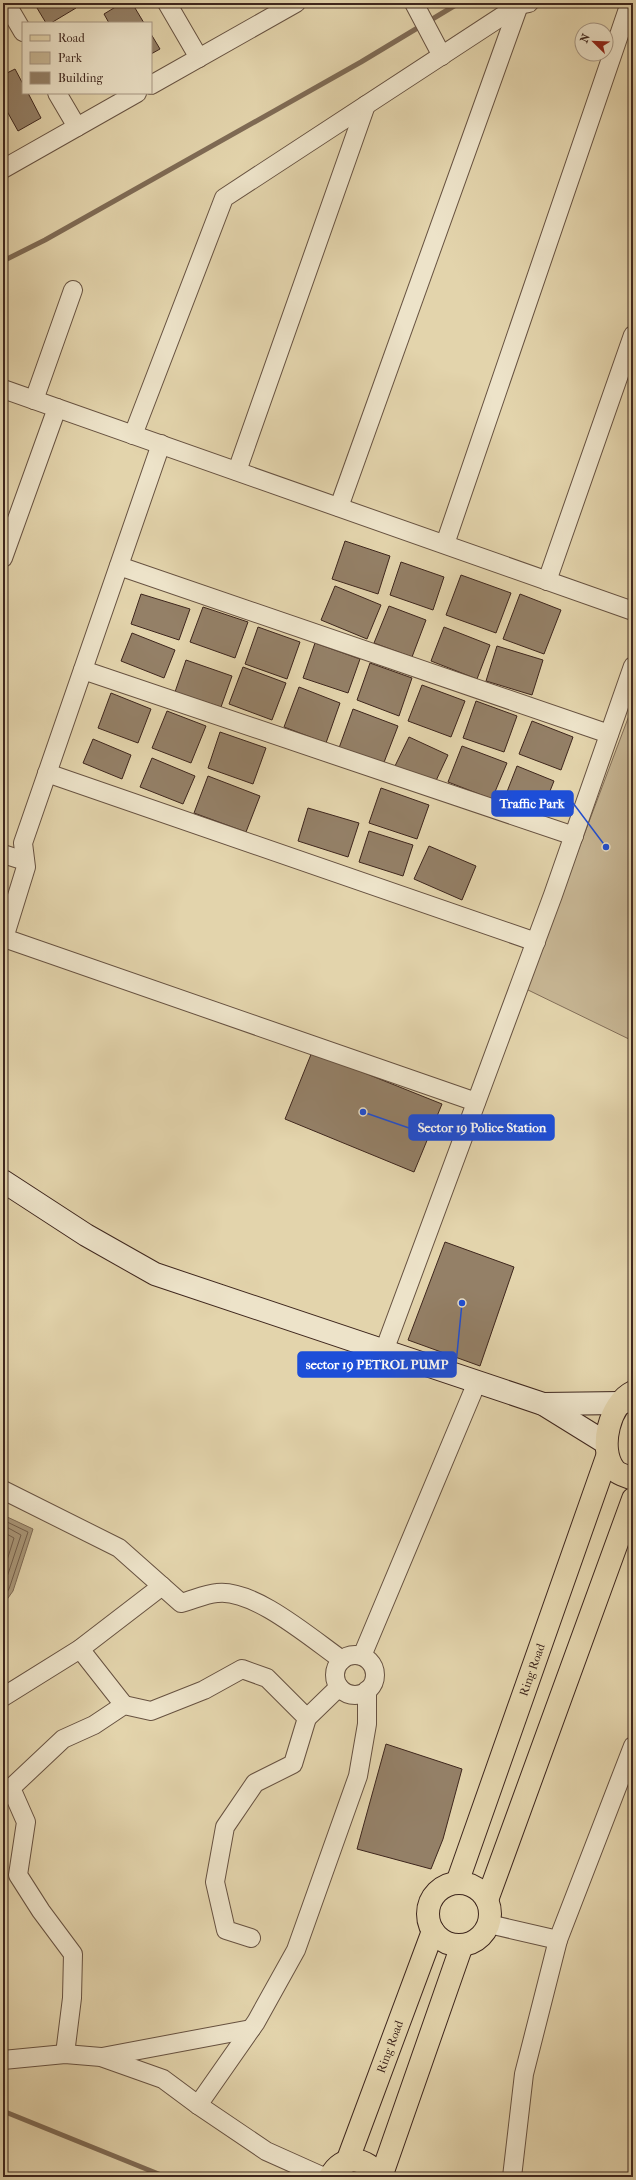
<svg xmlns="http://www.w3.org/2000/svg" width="636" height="2180" font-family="'IM FELL French Canon',serif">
<rect width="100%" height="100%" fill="#e3d4ac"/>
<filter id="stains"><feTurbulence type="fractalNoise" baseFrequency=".005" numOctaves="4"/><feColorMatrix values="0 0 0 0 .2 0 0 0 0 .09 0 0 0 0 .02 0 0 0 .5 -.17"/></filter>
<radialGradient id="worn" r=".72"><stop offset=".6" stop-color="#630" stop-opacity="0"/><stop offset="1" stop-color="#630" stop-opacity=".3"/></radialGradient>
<path fill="#c7b694" stroke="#826e58" d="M633 705V1041L526 989Z"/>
<path fill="#ab997b" stroke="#7f6b55" d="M3 1515 33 1529 13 1591 3 1605Z"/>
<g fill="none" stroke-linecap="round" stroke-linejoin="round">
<g stroke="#74604c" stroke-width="1">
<path d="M3 1520 28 1532 9 1589 3 1598"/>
<path d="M3 1525 21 1535 3 1589"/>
<path d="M3 1532 14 1538 3 1573"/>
</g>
<g stroke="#7f6b55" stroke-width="5">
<path d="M3 261 45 240 361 62 459 3"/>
<path d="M3 2111 166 2177"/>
</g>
</g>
<g fill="#948067" stroke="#3e261d">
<path d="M34 3H73L76 8 51 23H46Z"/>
<path d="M122 3H132L144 23H109L104 14Z"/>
<path d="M151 34 160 49 151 54Z"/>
<path d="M15 69 23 84V93H28L41 118 18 131 3 104V75Z"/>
<path d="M345 541 390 556 378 594 332 579Z"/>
<path d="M401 562 444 577 433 610 390 595Z"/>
<path d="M461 575 511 593 496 633 446 615Z"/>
<path d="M335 586 381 605 367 639 321 620Z"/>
<path d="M141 594 190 609 179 640 131 624Z"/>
<path d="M520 594 561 610 544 654 503 639Z"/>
<path d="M389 606 426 620 412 657 374 643Z"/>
<path d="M203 607 248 622 235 658 190 642Z"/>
<path d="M258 627 300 642 287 679 245 664Z"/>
<path d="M444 627 490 645 477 679 431 661Z"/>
<path d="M132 633 175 650 164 678 121 661Z"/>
<path d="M315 643 360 659 348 693 303 678Z"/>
<path d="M497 646 543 660 532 695 486 681Z"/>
<path d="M186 660 232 676 221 707 175 692Z"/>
<path d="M370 663 412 678 399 716 357 700Z"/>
<path d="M243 667 286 683 272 720 229 704Z"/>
<path d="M422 685 465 701 451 737 408 721Z"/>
<path d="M299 687 340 703 326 743 284 727Z"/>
<path d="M111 693 151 709 138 743 98 728Z"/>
<path d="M476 701 517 716 504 752 463 738Z"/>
<path d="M353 709 398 726 383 765 339 748Z"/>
<path d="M167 711 206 726 191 763 152 748Z"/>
<path d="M532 721 573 737 561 770 519 754Z"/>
<path d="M220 732 266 748 253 784 208 768Z"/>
<path d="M409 737 448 755 434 785 395 766Z"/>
<path d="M93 739 131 755 122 779 83 763Z"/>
<path d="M462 746 507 763 492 799 448 782Z"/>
<path d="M152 758 195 776 183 804 140 787Z"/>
<path d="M517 766 554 781 540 816 503 802Z"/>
<path d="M208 776 260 796 246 832 194 813Z"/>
<path d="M381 788 429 805 417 839 369 823Z"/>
<path d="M308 808 359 823 348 857 298 841Z"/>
<path d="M369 831 413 845 403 876 359 862Z"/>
<path d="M429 846 476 866 462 900 414 879Z"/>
<path d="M312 1052 442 1104 414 1172 285 1119Z"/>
<path d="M445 1242 514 1267 480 1366 408 1340Z"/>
<path d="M386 1744 462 1769 443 1839 431 1869 357 1849Z"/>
</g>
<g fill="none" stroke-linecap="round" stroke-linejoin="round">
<g stroke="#675241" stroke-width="20">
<g id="street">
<path d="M6 3 23 32"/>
<path d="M167 3 199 58"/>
<path d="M414 3 442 56"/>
<path d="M151 85 296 3"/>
<path d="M57 93 77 127"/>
<path d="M3 169 137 93"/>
<path d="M3 389 633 611"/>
<path d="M34 400 73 290"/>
<path d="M133 435 224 198 519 5 529 3"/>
<path d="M161 444 23 843 26 867 4 938 476 1102"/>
<path d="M237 471 366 105"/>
<path d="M339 507 519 5"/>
<path d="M445 544 630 3"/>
<path d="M3 558 57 408"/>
<path d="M119 566 609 734"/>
<path d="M547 581 633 335"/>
<path d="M83 670 574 836"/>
<path d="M47 773 536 942"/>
<path d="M3 854 25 861"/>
<path d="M384 1351 553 895 633 666"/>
<path d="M3 1490 119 1548 181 1603C193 1600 205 1594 217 1593 253 1588 312 1639 342 1660"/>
<path d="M80 1649 124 1705"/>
<circle cx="355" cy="1675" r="20"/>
<path d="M362 1656 477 1382"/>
<path d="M3 1697 80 1649 162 1586"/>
<path d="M307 1718 339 1687"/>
<path d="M489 1924 558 1940 633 1746"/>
<path d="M65 2054 72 1998 73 1954 41 1911 18 1875 26 1822 11 1788 63 1739 94 1725 124 1705 151 1711 204 1690 242 1669 267 1678 307 1718 293 1764 255 1783 225 1827 215 1882 226 1930 251 1938"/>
<path d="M102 2057 251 2029"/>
<path d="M3 2060 65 2054 101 2057 163 2079 198 2105 266 2151 324 2177"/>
<path d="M198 2105 256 2022 296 1950 358 1776 367 1724V1690"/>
<path d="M512 2177 524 2074 558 1940"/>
</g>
</g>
<g stroke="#3e261d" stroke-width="24">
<g id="secondary">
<path d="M3 1181 86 1235 155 1274 543 1404 606 1443"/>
<path d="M543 1404 622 1403"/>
</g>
</g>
<g stroke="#3e261d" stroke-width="24">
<g id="primary">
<path d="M633 1392C610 1403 598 1448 614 1469 617 1474 627 1476 633 1479"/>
<path id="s1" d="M457 1883 607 1457"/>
<circle cx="459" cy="1914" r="31"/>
<path d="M487 1900 633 1499"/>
<path id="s2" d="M347 2162 433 1931"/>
<path d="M330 2177C342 2153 367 2157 380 2177"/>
<path d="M381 2177 462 1945"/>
</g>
</g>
<use href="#street" stroke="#ede3c9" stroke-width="18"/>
<use href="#secondary" stroke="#ede3c9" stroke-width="22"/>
<use href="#primary" stroke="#e3d4ac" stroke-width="22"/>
</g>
<g text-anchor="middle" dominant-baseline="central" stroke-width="3.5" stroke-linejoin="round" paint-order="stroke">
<g font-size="12" fill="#3e261d" stroke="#ede3c9">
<text stroke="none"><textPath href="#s1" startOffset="226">Ring Road</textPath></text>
<text stroke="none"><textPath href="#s2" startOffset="123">Ring Road</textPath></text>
</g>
</g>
<path fill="none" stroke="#1d4ed8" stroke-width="1.5" d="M606 847L573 803M363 1112L409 1128M462 1303L456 1364"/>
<g fill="#1d4ed8" stroke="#ede3c9" stroke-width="1.5">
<circle cx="606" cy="847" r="4"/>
<circle cx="363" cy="1112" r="4"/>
<circle cx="462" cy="1303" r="4"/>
</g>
<g fill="#1d4ed8" stroke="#1d4ed8" stroke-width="1.5">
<rect x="492" y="791" width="81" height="25" rx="4"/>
<rect x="409" y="1115" width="145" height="25" rx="4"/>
<rect x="298" y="1352" width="158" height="25" rx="4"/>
</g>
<g font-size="13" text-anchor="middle" font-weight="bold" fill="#fff">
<text x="532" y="808">Traffic Park</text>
<text x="482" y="1132">Sector 19 Police Station</text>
<text x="377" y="1369">sector 19 PETROL PUMP</text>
</g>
<rect width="636" height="2180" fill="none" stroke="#e3d4ac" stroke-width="16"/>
<rect x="4" y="4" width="628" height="2172" fill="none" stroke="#3e261d" stroke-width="2"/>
<rect x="8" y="8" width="620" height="2164" fill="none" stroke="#3e261d"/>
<rect x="22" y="22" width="130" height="72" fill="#ede3c9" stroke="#a79784"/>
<rect x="30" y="35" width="20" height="6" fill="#e3d4ac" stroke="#a79784"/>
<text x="58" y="42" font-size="12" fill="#3e261d">Road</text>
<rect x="30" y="52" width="20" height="12" fill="#c7b694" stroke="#a79784"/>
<text x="58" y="62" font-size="12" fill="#3e261d">Park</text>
<rect x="30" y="72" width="20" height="12" fill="#948067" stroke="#a79784"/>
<text x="58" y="82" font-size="12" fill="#3e261d">Building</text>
<g transform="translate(594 42) rotate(293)"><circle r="19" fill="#ede3c9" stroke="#a79784"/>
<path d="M0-3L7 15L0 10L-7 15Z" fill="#8f2418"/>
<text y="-6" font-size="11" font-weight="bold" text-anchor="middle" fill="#3e261d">N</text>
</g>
<rect width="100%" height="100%" filter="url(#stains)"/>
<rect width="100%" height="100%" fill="url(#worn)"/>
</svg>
